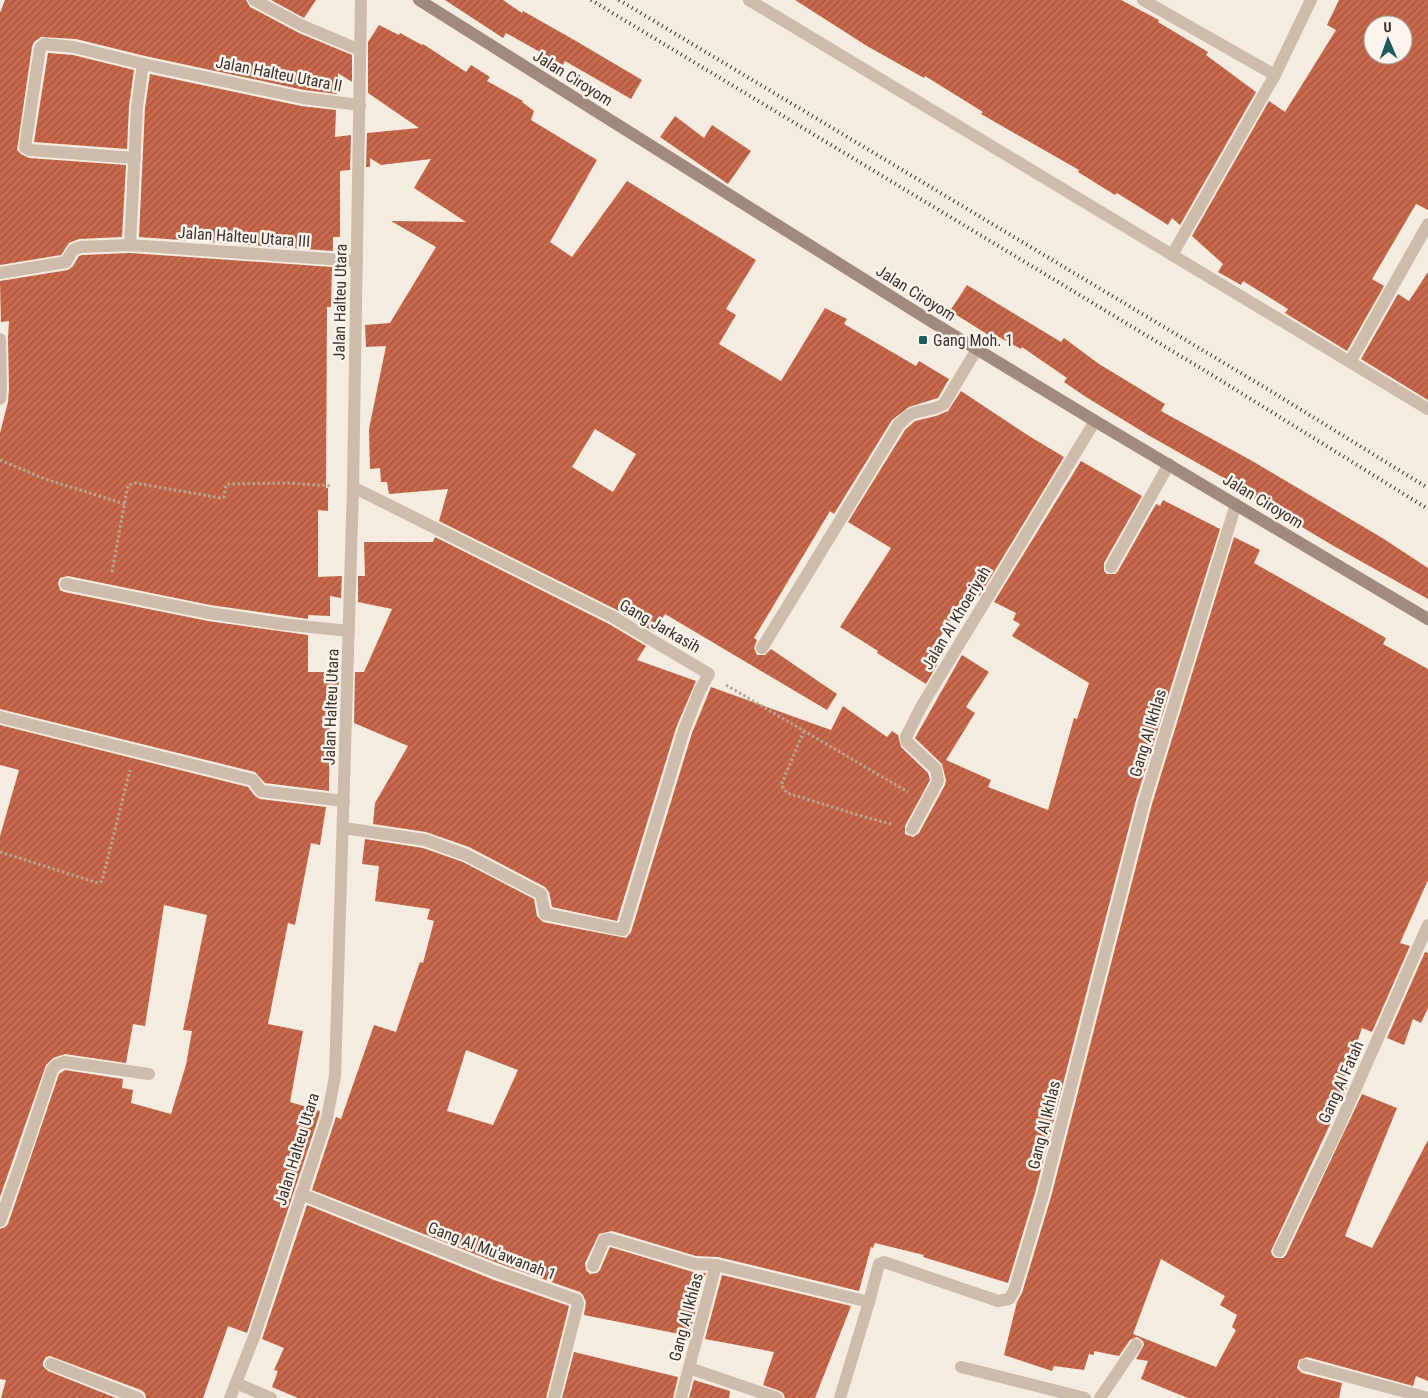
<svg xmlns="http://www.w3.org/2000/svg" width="1428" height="1398" font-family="'Roboto Condensed',sans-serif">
<defs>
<pattern id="building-hatch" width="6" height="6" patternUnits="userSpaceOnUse" patternTransform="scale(1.25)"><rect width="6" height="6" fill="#c8694b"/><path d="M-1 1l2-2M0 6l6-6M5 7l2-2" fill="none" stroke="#a4573f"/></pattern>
</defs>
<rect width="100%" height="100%" fill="#f4ebe1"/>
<g fill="url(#building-hatch)" fill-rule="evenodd">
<path d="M5 0H246L250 7 299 33 352 55V82L338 73 337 94 304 90 145 56 76 39 41 37 34 42 32 47 17 150 21 154 29 158 126 165 122 237 79 239 69 243 61 255 0 265V13Z"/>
<path d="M271 0H316L304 18Z"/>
<path d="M445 0H503L522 13 523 11 576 41 642 80 631 99 565 61 563 65 506 33 503 38Z"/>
<path d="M795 0H1121L1159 20 1158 22 1208 52 1206 55 1256 92 1180 225 1172 218 1168 225 1117 193 1115 195 1078 172 1079 170 981 114 983 112 925 76 924 78 867 46Z"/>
<path d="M1339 0H1428V210L1416 204 1372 279 1384 286 1347 351 1285 313 1288 309 1243 281 1241 285 1218 272 1223 264 1192 236 1269 101 1285 112 1336 30 1327 25ZM1373 25H1403V55H1373Z"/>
<path d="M379 25 399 35 400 33 422 45 423 44 466 72 471 65 490 77 487 81 523 101 522 102 534 111 531 120 597 160 550 242 572 257 627 181 756 260 726 309 736 315 719 344 781 381 825 308 847 319 844 324 916 366 919 361 949 379 938 398 909 407 892 420 834 514 830 511 754 638 757 640 754 648 757 655H765L771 649 837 694 827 710 665 614 654 632 617 610 439 521 448 489 389 494 387 482H381L380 468 370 469 369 429 386 346 366 347 365 325 390 323 436 247 391 221 466 222 414 188 431 159 381 165 370 158V167H366L367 133 419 128 368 93V42ZM595 429 636 454 613 492 572 467Z"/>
<path d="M48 53 73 55 134 70 129 106 127 149 34 142Z"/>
<path d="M150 74 301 106 336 110 335 137 351 135 350 170 340 171V237H333V251L139 237 145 108Z"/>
<path d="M675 116 704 138 712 125 751 151 728 184 660 137Z"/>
<path d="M130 253 332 267 331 307H327L326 488H328V511L318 510V577L342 576 341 598 330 596V616L308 615V619L210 605 68 576 60 578 58 583 60 590 64 592 208 621 308 635V672H339L338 716 330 713 329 791 265 783 255 772 0 709V433L8 402 9 389 8 338 9 321 1 322 0 281 68 270 73 266 79 256 82 255Z"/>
<path d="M1428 272V400L1361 359 1398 294 1409 301Z"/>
<path d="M967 285 1061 342 1064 338 1099 364 1165 404 1161 411 1254 462 1384 539 1428 568V599L1332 545 1230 484 1231 482 1148 435 1086 397 1064 382 1067 378 1022 347 1021 349 997 336 995 339 950 311Z"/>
<path d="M961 391 1029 436 1064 457 980 595 976 599 968 594 938 640 948 646 926 684 877 653 878 651 840 627 891 548 848 522 905 430 915 421 936 416 948 411Z"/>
<path d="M1081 461 1142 496 1104 563V571L1107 574H1115L1118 571 1156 504 1160 506 1163 500 1220 529 1136 800 1035 1193 1008 1283 923 1257 924 1255 875 1243 873 1248 871 1247 859 1291 718 1257 696 1256 612 1231 599 1234 585 1263 586 1270 590 1274 597 1273 600 1270 610 1247 693 1272 706 1273 689 1336 584 1315 586 1302 583 1295 580 1292 500 1264 312 1190 336 1117 341 1119 374 1025 396 1032 420 962 423 963 434 921 427 919 430 909 375 901 379 866 362 864 365 839 423 848 463 862 534 899 537 916 543 922 626 938 631 932 692 733 711 687 831 730 843 706 887 737 892 731 898 735 901 747 928 773 930 780 905 826V834L913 837 919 833 945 785 946 780 942 764 915 738 962 655 989 672 966 707 975 713 946 760 991 780 988 787 1048 810 1074 718 1077 719 1089 683 1012 636 1020 624 1013 620 1016 613 994 602ZM466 1050 518 1070 493 1125 447 1111Z"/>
<path d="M435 537 609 624 646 646 637 660 696 681 676 728 617 921 552 907 549 892 545 887 469 847 426 832 373 824 375 803 408 746 354 723 355 672H364L392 609 358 602V576H365L364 542H433Z"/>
<path d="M1234 537 1260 550 1254 563 1386 638 1383 644 1428 669V880L1400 943 1410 946 1372 1032 1362 1028 1342 1086 1347 1088 1271 1251 1272 1255 1276 1258H1283L1286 1255 1362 1094 1397 1108 1345 1236 1372 1248 1428 1140V1381L1416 1376 1413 1386 1307 1357 1299 1360 1297 1368 1302 1373 1342 1383 1339 1398H1188L1141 1379 1148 1361 1136 1359 1144 1345 1143 1341 1137 1337 1130 1340 1119 1356 1094 1351V1355L1089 1354 1084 1370 1054 1366 1052 1371 1004 1355 1017 1302 1022 1293 1051 1197 1152 804ZM1161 1259 1225 1296 1220 1305 1237 1315 1232 1327 1236 1330 1216 1367 1133 1334Z"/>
<path d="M0 725 248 787 255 796 260 799 326 807 320 845 311 843 295 925 288 923 268 1024 303 1031 290 1102 320 1111 319 1116 247 1333 228 1326 203 1398H146L145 1393 141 1390 50 1356 46 1357 43 1362V1366L48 1371 116 1398H1L6 1380 0 1379V1229L5 1227 8 1224 59 1074 65 1070 123 1079 122 1088 133 1090 131 1103 171 1114 186 1065 192 1031 183 1030 207 915 164 905 145 1026 133 1024 126 1063 65 1054 53 1058 46 1065 0 1197V836L19 770 0 765Z"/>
<path d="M1425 952 1428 953V1008L1421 1023 1413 1019 1404 1045 1387 1038Z"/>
<path d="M307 1205 494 1280 569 1306 546 1398H298L272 1387 278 1371 274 1370 284 1348 262 1339Z"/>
<path d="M722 1275 851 1306 815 1398H785L783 1393 780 1391 763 1385 774 1352 705 1339Z"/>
<path d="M574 1352 678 1377 673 1398H562Z"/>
<path d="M694 1380 730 1391 729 1398H689Z"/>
</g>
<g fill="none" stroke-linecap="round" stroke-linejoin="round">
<g stroke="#b9a596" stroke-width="3" stroke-dasharray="2.5 2.5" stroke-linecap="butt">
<path d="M0 460 45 479 125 504"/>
<path d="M112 572 128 485 135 483 221 498 224 497 226 485 229 484 287 483 332 486"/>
<path d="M726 685 908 792"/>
<path d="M804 731 781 785 787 793 865 817 891 824"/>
<path d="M0 852 98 883 102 881 130 770"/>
</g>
<g stroke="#cdbbac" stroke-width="12">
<path d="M1111 567 1169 464"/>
<path d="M762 648 899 424C902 422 905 418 908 416 919 409 931 412 944 404L977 349"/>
<path d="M0 1221 23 1157 52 1070 56 1065 64 1062 149 1074"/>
</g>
<g stroke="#cdbbac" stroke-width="12">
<path d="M254 0 303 26 360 50"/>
<path d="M749 0 1428 409"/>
<path d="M1143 0 1275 75"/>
<path d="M135 158 30 150 25 147 40 48 44 44 74 47 143 64"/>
<path d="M130 245 137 107 143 64 303 98 360 105"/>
<path d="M1172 255 1275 75 1311 0"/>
<path d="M0 273 66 262 73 250 80 247 130 245 357 261"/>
<path d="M0 339 1 388 0 399"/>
<path d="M1350 362 1428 224"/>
<path d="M66 584 209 613 282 624 349 631"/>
<path d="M0 717 253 780 261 791 344 801"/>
<path d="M344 828 425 840 466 855 541 894 545 914 623 930 684 730 700 690 709 674 613 617 353 487"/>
<path d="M912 829 938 781 936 769 907 742 906 737 921 707 1095 421"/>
<path d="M301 1194 497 1272 577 1300 578 1304 554 1398"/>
<path d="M1279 1251 1336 1133 1428 925"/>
<path d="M593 1266 604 1240 610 1239 695 1264 716 1265"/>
<path d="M51 1364 138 1398"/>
<path d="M1305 1365 1428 1398"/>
<path d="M961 1367 1085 1398"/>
<path d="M689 1368 777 1398"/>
<path d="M236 1383 271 1398"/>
<path d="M230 1398 254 1337 327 1118 335 1076 353 487 361 0"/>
<path d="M681 1398 716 1265 869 1302 879 1264 884 1262 998 1301 1009 1299 1014 1291 1043 1195 1144 802 1236 504"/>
<path d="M840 1398 869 1302"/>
<path d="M1100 1398 1136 1345"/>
</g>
<path stroke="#a18a7d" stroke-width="12" d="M419 0 932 322 1095 421 1428 619"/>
<g stroke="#3b302b" stroke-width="4" stroke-dasharray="1 4" stroke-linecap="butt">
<path d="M591 0 1212 375 1428 509"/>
<path d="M619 0 1269 390 1428 488"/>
</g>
</g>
<rect fill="#1f5a5e" stroke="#fbf5ee" stroke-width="2" x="918" y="335" width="10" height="10" rx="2.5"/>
<g text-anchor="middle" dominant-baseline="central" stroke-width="5" stroke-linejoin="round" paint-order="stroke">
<g font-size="16" fill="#3b302b" stroke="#fbf5ee">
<text transform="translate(279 74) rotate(11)">Jalan Halteu Utara II</text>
<text transform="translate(573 78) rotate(32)">Jalan Ciroyom</text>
<text transform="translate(244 237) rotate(4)">Jalan Halteu Utara III</text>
<text transform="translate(916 293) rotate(32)">Jalan Ciroyom</text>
<text transform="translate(340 302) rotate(-89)">Jalan Halteu Utara</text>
<text transform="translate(1263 501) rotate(31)">Jalan Ciroyom</text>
<text transform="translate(956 618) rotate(-59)">Jalan Al Khoeriyah</text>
<text transform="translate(660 626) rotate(30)">Gang Jarkasih</text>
<text transform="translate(331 707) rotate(-88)">Jalan Halteu Utara</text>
<text transform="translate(1148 733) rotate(-73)">Gang Al Ikhlas</text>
<text transform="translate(1341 1082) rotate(-66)">Gang Al Fatah</text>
<text transform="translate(1044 1125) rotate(-76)">Gang Al Ikhlas</text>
<text transform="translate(297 1149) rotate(-73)">Jalan Halteu Utara</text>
<text transform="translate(492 1251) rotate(21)">Gang Al Mu'awanah 1</text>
<text transform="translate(686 1317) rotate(-75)">Gang Al Ikhlas</text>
</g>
<g font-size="16" fill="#3b302b" stroke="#fbf5ee" text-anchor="start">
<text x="933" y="340">Gang Moh. 1</text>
</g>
</g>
<g transform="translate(1388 40) rotate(358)"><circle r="24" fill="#fbf5ee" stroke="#aea6a0"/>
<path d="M0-4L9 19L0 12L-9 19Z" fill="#1f5a5e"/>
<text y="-8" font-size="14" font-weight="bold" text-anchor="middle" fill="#3b302b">U</text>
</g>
</svg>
